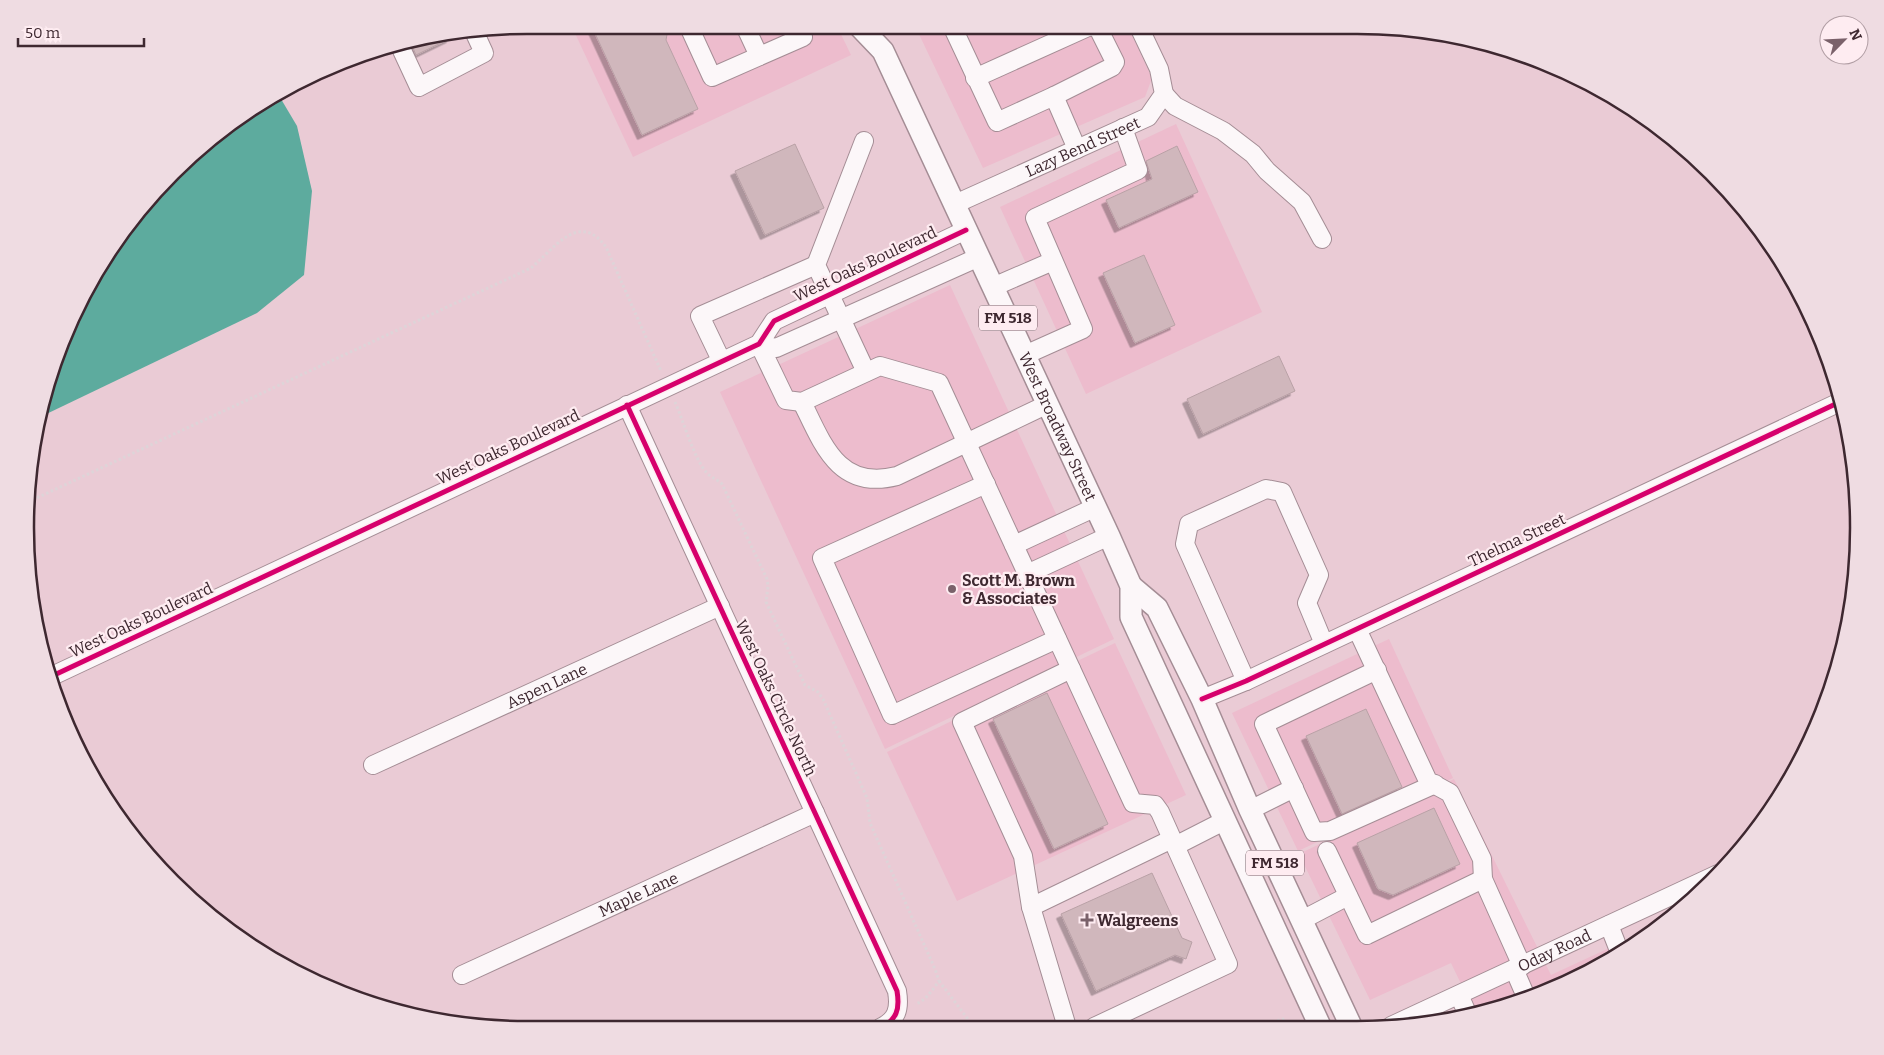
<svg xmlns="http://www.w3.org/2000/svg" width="1884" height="1055" font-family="Bitter,serif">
<defs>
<filter id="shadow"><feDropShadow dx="-4.5" dy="4.5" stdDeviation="0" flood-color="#0004"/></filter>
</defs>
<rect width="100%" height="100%" fill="#eacbd5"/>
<g fill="#edbccd">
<path d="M1128 27 1152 78 1145 97 983 168 916 28Z"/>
<path d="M838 28 851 55 633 157 573 29Z"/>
<path d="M1176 124 1262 312 1086 394 1000 207Z"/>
<path d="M950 285 1114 639 885 749 720 392Z"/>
<path d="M1389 639 1453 778 1298 851 1232 713Z"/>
<path d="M1115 643 1186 795 957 901 887 752Z"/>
<path d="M1454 779 1551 975 1635 936 1638 943 1518 1003 1475 1013 1451 963 1370 1000 1299 854Z"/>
</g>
<path fill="#5dab9e" d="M278 94 297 126 312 191 304 275 257 313 38 418 42 397 77 306 110 248 172 172 222 129Z"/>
<g fill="#d0b7bc" stroke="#b9a1a6" filter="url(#shadow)">
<path d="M593 29H668L666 40 698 109 642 135Z"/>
<path d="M449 32 451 38 416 55 410 41Z"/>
<path d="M795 144 824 208 765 235 735 171Z"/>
<path d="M1177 146 1198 192 1119 228 1106 200 1152 179 1146 161Z"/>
<path d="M1144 255 1175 325 1135 343 1103 273Z"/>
<path d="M1279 356 1295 391 1203 434 1187 399Z"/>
<path d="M1047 693 1108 824 1054 849 993 719Z"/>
<path d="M1366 709 1402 787 1342 814 1306 736Z"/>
<path d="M1434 808 1460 864 1393 895 1378 889 1357 843Z"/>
<path d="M1152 873 1182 938 1192 942 1186 959 1175 955 1096 991 1061 914Z"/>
</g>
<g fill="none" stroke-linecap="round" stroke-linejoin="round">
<g stroke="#a48d95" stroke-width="20">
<g id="minor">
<path d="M746 28 759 56"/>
<path d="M953 28 997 122 1054 96 1077 149"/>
<path d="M690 29 712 77 803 37 799 28"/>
<path d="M399 44 419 87 484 53 473 29"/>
<path d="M975 78 1088 27"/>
<path d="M1164 94 1175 106 1223 131 1253 154 1267 171 1302 202 1322 239"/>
<path d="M1054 96 1112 67 1115 62 1099 30 1095 27"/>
<path d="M864 141 816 265 866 372"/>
<path id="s1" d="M955 204 1148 117 1164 94 1159 69 1139 27"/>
<path d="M993 287 1053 261"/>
<path d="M759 344 786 400 802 402 880 366 939 383 1133 803 1155 805 1160 812 1228 964 1094 1027"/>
<path d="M759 344 776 348 979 257"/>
<path d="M1025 355 1083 329 1035 218 1138 170 1123 128"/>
<path d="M721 360 700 316 816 265"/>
<path d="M802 402C823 445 839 491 897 476L1048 404"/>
<path d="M627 405 897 991C900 1009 897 1020 880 1028"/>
<path d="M986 484 822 558 892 715 1057 639"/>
<path d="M1014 545 1096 507"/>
<path d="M1027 574 1109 536"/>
<path d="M1357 629 1428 781 1450 793 1482 859 1483 879 1522 966"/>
<path d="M1377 670 1264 724 1314 832 1330 831 1435 784"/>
<path d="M50 677 759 344 774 321 966 230"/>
<path d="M1246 681 1185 544 1189 524 1266 489 1282 492 1319 575 1307 603 1324 644"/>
<path d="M1202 699 1246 681 1842 401"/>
<path id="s2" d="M373 765 720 606"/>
<path d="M1250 810 1294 788"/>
<path d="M1175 846 1224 821"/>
<path d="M1327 851 1367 935 1483 879"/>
<path d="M1031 907 1172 839"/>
<path d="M1302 920 1348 896"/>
<path d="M1609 925 1620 953"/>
<path d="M1514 969 1527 999"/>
<path id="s3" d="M462 975 815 813"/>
<path d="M1459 995 1468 1015"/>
<path id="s4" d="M1391 1026 1718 874"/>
<path d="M1067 1027 1031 907 1023 856 962 722 1071 669"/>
</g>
</g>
<g stroke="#a48d95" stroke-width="24">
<g id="major">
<path id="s5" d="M861 28 883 51 1109 536 1131 586V617L1320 1026"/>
<path d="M1131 586 1157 608 1202 699 1250 810 1351 1026"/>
</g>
</g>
<g stroke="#ded4d8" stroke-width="3" stroke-dasharray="2.5 2.5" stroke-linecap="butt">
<path d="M675 402C683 420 694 458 706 472 710 477 717 479 722 484L767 579 768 586 766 602 805 685 818 692 823 699 867 798 870 823 935 969 939 981C933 989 925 1002 915 1004"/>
<path d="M28 502 531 268C554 249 579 210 606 247L661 371"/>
<path d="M939 981 974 1027"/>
<path d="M1258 1026 1283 1019 1287 1026"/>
</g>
<use href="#minor" stroke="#fcf7f9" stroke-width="18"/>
<use href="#major" stroke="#fcf7f9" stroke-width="21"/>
<g stroke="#feecf1" stroke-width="8">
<g id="cycleway">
<path d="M627 405 897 991C900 1009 897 1020 880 1028"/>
<path d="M50 677 759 344 774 321 966 230"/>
<path d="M1202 699 1246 681 1842 401"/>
</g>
</g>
<use href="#cycleway" stroke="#d6006c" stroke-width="5"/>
</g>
<g fill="#7a616a" stroke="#feecf1" stroke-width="2">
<circle cx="952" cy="589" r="5"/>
<path d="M1084.5 912.5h5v5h5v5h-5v5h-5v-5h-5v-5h5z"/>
</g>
<g text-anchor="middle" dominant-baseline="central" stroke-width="4.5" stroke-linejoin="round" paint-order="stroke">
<g fill="#feecf1" stroke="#78636a" stroke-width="1">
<rect x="979" y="305.5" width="58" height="25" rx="4"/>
<rect x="1246" y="850.5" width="58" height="25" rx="4"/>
</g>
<g font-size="15" font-weight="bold" fill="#3e2830">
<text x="1008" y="318">FM 518</text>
<text x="1275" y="863">FM 518</text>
</g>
<g font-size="16" fill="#3e2830" stroke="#feecf1">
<text stroke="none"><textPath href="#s1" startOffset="140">Lazy Bend Street</textPath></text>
<text transform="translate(865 264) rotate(-25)">West Oaks Boulevard</text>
<text stroke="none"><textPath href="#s5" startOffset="446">West Broadway Street</textPath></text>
<text transform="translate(508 447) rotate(-25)">West Oaks Boulevard</text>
<text transform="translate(1517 540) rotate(-25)">Thelma Street</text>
<text transform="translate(141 620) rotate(-25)">West Oaks Boulevard</text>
<text stroke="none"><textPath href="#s2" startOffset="191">Aspen Lane</textPath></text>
<text transform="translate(776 698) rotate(65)">West Oaks Circle North</text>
<text stroke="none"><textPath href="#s3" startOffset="194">Maple Lane</textPath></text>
<text stroke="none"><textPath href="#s4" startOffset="180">Oday Road</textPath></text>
</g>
<g font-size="16" font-weight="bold" fill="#3e2830" stroke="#feecf1" text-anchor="start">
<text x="962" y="580">Scott M. Brown<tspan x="962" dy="18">&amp; Associates</tspan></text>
<text x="1097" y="920">Walgreens</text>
</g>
</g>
<path d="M0 0H1884V1055H0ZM527 34H1357A493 493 0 0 1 1850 527V528A493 493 0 0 1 1357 1021H527A493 493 0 0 1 34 528V527A493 493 0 0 1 527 34Z" fill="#efdce2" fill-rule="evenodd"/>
<path fill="none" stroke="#3e2830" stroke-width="2.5" d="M527 34H1357A493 493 0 0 1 1850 527V528A493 493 0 0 1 1357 1021H527A493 493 0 0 1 34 528V527A493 493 0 0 1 527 34Z"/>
<g transform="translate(1844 40) rotate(66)"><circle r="24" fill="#feecf1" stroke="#b19ea4"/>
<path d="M0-4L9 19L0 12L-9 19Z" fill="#7a616a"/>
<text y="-8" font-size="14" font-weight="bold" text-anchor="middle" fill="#3e2830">N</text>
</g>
<path d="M18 38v8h126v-8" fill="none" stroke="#3e2830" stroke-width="2.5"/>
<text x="25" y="38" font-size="15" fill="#3e2830" stroke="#feecf1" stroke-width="4" paint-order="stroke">50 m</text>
</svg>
